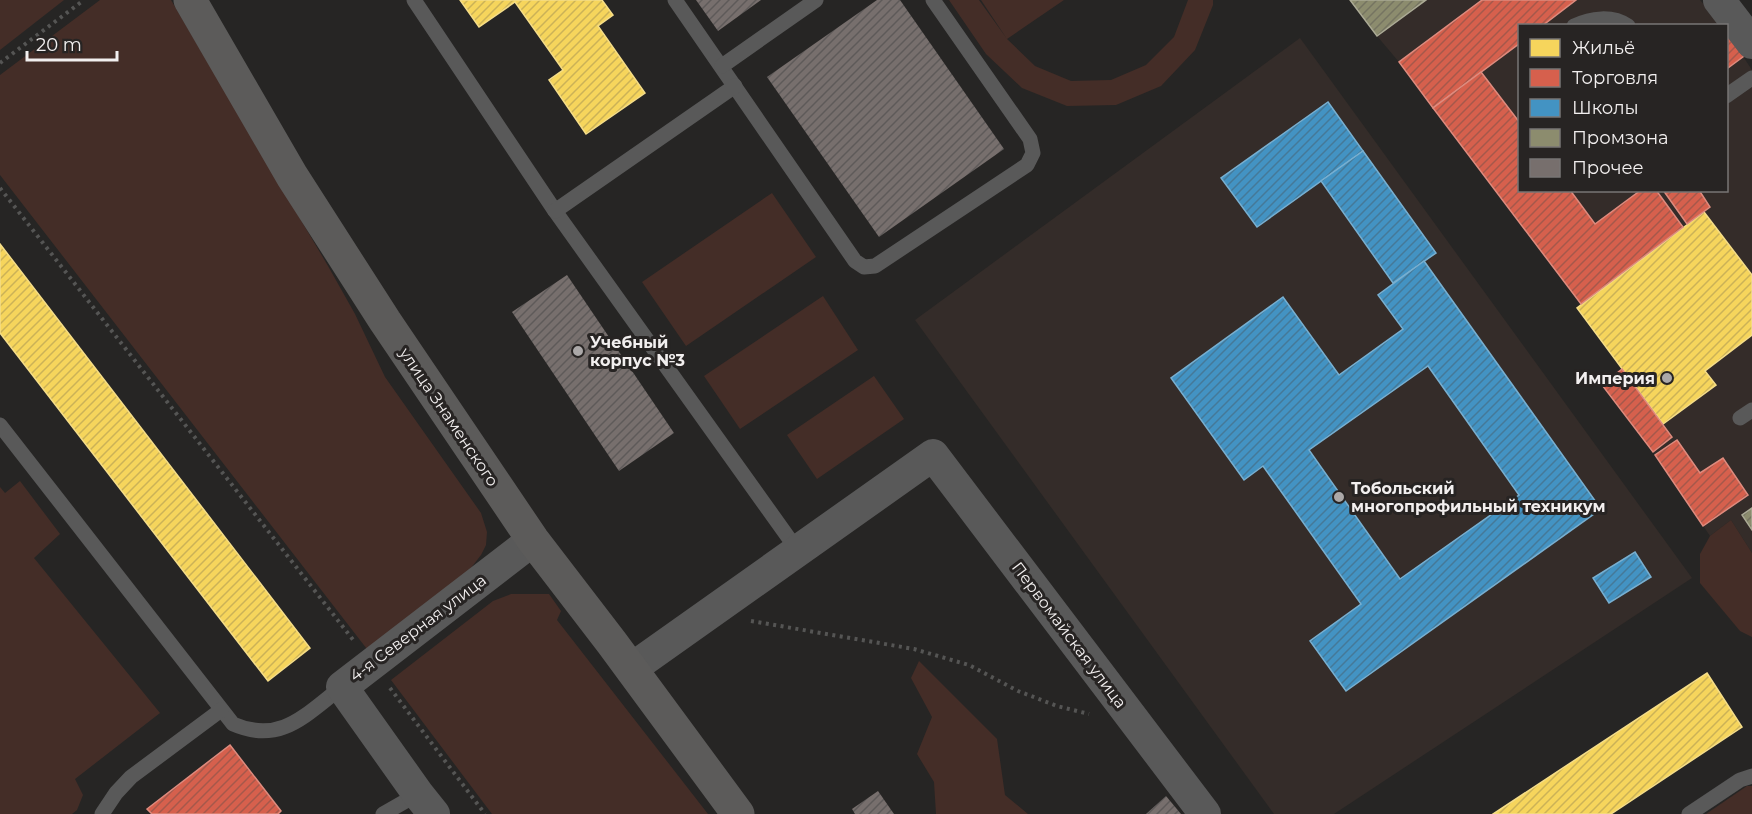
<svg xmlns="http://www.w3.org/2000/svg" width="1752" height="814" font-family="Montserrat,sans-serif">
<defs>
<pattern id="homes-hatch" width="6" height="6" patternUnits="userSpaceOnUse" patternTransform="scale(1.5)"><rect width="6" height="6" fill="#f6d55c"/><path d="M-1 1l2-2M0 6l6-6M5 7l2-2" fill="none" stroke="#cbb257"/></pattern>
<pattern id="shops-hatch" width="6" height="6" patternUnits="userSpaceOnUse" patternTransform="scale(1.5)"><rect width="6" height="6" fill="#d6604d"/><path d="M-1 1l2-2M0 6l6-6M5 7l2-2" fill="none" stroke="#a5584b"/></pattern>
<pattern id="schools-hatch" width="6" height="6" patternUnits="userSpaceOnUse" patternTransform="scale(1.5)"><rect width="6" height="6" fill="#4393c3"/><path d="M-1 1l2-2M0 6l6-6M5 7l2-2" fill="none" stroke="#457998"/></pattern>
<pattern id="industry-hatch" width="6" height="6" patternUnits="userSpaceOnUse" patternTransform="scale(1.5)"><rect width="6" height="6" fill="#8c8c6e"/><path d="M-1 1l2-2M0 6l6-6M5 7l2-2" fill="none" stroke="#757461"/></pattern>
<pattern id="building-hatch" width="6" height="6" patternUnits="userSpaceOnUse" patternTransform="scale(1.5)"><rect width="6" height="6" fill="#776f6d"/><path d="M-1 1l2-2M0 6l6-6M5 7l2-2" fill="none" stroke="#5e5a59"/></pattern>
</defs>
<rect width="100%" height="100%" fill="#262524"/>
<g fill="#342c29">
<path d="M1350 0H1700L1721 25 1520 26V190H1726L1727 32 1752 70V553L1731 520 1710 536 1653 452 1602 385 1622 369 1577 308 1580 304 1399 62 1377 36Z"/>
<path d="M1300 38 1692 578 1334 814H1274L915 320Z"/>
</g>
<g fill="#442d27">
<path d="M0 0H64L0 50Z"/>
<path d="M100 0H171L328 266 355 314 385 377 481 513 487 532 486 545 481 555 467 573 370 653 0 175V75Z"/>
<path d="M949 0H979L1007 39 981 0H1064L1007 39 1035 66 1071 81 1111 80 1146 65 1174 37 1188 0H1213V5L1195 50 1161 86 1116 105 1067 106 1022 88 986 54Z"/>
<path d="M772 193 816 257 686 346 642 282Z"/>
<path d="M823 296 858 350 740 429 704 376Z"/>
<path d="M874 376 904 419 817 479 787 435Z"/>
<path d="M20 481 60 534 34 558 160 713 75 779 83 795 77 810 72 814H0V487L5 493Z"/>
<path d="M1731 520 1752 553V637L1740 631 1700 583V554L1710 536Z"/>
<path d="M511 594H549L561 611 557 620 708 814H492L391 680 493 601Z"/>
<path d="M919 661 997 739 1005 795 1028 814H936L934 782 917 754 932 717 911 678Z"/>
<path d="M1747 786H1752V814H1706Z"/>
</g>
<g fill="url(#homes-hatch)" stroke="#f5dd88" stroke-width="1.5">
<path d="M460 0H602L613 15 598 26 645 93 586 134 549 80 563 70 515 2 479 27Z"/>
<path d="M1704 212 1752 275V335L1705 371 1716 385 1663 424 1577 308Z"/>
<path d="M0 244 310 648 268 681 0 333Z"/>
<path d="M1707 673 1742 727 1611 814H1493Z"/>
</g>
<g fill="url(#shops-hatch)" stroke="#de8b7e" stroke-width="1.5">
<path d="M1482 0H1576L1542 26H1520V43L1433 108 1399 62Z"/>
<path d="M1726 32 1744 56 1728 68 1726 65Z"/>
<path d="M1481 72 1520 123V190H1570L1595 224 1641 190H1656L1683 227 1581 304 1433 108Z"/>
<path d="M1663 190H1699L1710 207 1687 224Z"/>
<path d="M1622 369 1672 437 1653 452 1602 385Z"/>
<path d="M1677 440 1700 473 1723 458 1748 495 1703 526 1655 455Z"/>
<path d="M230 745 281 811 278 814H152L147 809Z"/>
</g>
<g fill="url(#schools-hatch)" stroke="#78afd0" stroke-width="1.5" fill-rule="evenodd">
<path d="M1328 102 1363 151 1257 227 1221 178Z"/>
<path d="M1363 151 1436 253 1393 283 1321 181Z"/>
<path d="M1424 261 1601 509 1346 691 1310 641 1361 604 1263 466 1244 480 1171 378 1283 297 1339 375 1403 329 1378 295ZM1428 366 1519 495 1400 579 1309 450Z"/>
<path d="M1635 552 1651 577 1609 603 1593 578Z"/>
</g>
<g fill="url(#industry-hatch)" stroke="#abaa95" stroke-width="1.5">
<path d="M1350 0H1426L1377 36Z"/>
<path d="M1752 508V530L1742 515Z"/>
</g>
<g fill="url(#building-hatch)">
<path d="M696 0H761L718 31Z"/>
<path d="M877 0H900L1004 149 879 237 767 77Z"/>
<path d="M567 275 674 433 619 471 512 312Z"/>
<path d="M878 791 894 814H855L852 809Z"/>
<path d="M1166 796 1181 814H1146Z"/>
</g>
<g fill="none" stroke-linecap="round" stroke-linejoin="round">
<g stroke="#555554" stroke-width="4" stroke-dasharray="3 4.5" stroke-linecap="butt">
<path d="M0 63 84 0"/>
<path d="M0 188 354 641"/>
<path d="M751 621 914 649 969 665 1018 691 1057 706 1089 714"/>
<path d="M390 688 485 814"/>
</g>
<g stroke="#595959" stroke-width="15">
<path d="M414 0 555 211 798 551"/>
<path d="M675 0 855 261 864 267 875 266 1027 165 1033 153 1030 139 933 0"/>
<path d="M1574 26C1591 18 1612 15 1628 26"/>
<path d="M722 66 816 0"/>
<path d="M1726 96 1752 78"/>
<path d="M555 211 735 86"/>
<path d="M1740 418 1752 410"/>
<path d="M0 425 233 724C281 745 306 714 342 687"/>
<path d="M102 814 116 793 131 777 221 710"/>
<path d="M383 814 418 794"/>
<path d="M1689 814 1740 780 1752 776"/>
</g>
<g stroke="#595959" stroke-width="32">
<path d="M1719 0 1752 43"/>
<path d="M631 669 933 455 1205 814"/>
<path d="M434 814 418 794 342 687 533 540"/>
</g>
<path stroke="#5c5b5a" stroke-width="33" d="M190 0 292 176 385 321 533 540 612 643 738 814"/>
</g>
<g fill="#aba8a8" stroke="#272423" stroke-width="2">
<circle cx="578" cy="351" r="6"/>
<circle cx="1667" cy="378" r="6"/>
<circle cx="1339" cy="497" r="6"/>
</g>
<g text-anchor="middle" dominant-baseline="central" stroke-width="6" stroke-linejoin="round" paint-order="stroke">
<g font-size="16" font-weight="bold" fill="#f2efef" stroke="#272423" text-anchor="start">
<text x="590" y="342">Учебный<tspan x="590" dy="18">корпус №3</tspan></text>
<text x="1655" y="378" text-anchor="end">Империя</text>
<text x="1351" y="488">Тобольский<tspan x="1351" dy="18">многопрофильный техникум</tspan></text>
</g>
<g font-size="16" fill="#f2efef" stroke="#272423">
<text transform="translate(449 417) rotate(56)">улица Знаменского</text>
<text transform="translate(418 628) rotate(-37)">4-я Северная улица</text>
<text transform="translate(1069 635) rotate(53)">Первомайская улица</text>
</g>
</g>
<rect x="1518" y="24" width="210" height="168" fill="#272423" stroke="#787575" stroke-width="1.5"/>
<rect x="1530" y="39" width="30" height="18" fill="#f6d55c" stroke="#787575" stroke-width="1.5"/>
<text x="1572" y="54" font-size="18" fill="#f2efef">Жильё</text>
<rect x="1530" y="69" width="30" height="18" fill="#d6604d" stroke="#787575" stroke-width="1.5"/>
<text x="1572" y="84" font-size="18" fill="#f2efef">Торговля</text>
<rect x="1530" y="99" width="30" height="18" fill="#4393c3" stroke="#787575" stroke-width="1.5"/>
<text x="1572" y="114" font-size="18" fill="#f2efef">Школы</text>
<rect x="1530" y="129" width="30" height="18" fill="#8c8c6e" stroke="#787575" stroke-width="1.5"/>
<text x="1572" y="144" font-size="18" fill="#f2efef">Промзона</text>
<rect x="1530" y="159" width="30" height="18" fill="#776f6d" stroke="#787575" stroke-width="1.5"/>
<text x="1572" y="174" font-size="18" fill="#f2efef">Прочее</text>
<path d="M27 51v9h90v-9" fill="none" stroke="#f2efef" stroke-width="3"/>
<text x="36" y="51" font-size="18" fill="#f2efef" stroke="#272423" stroke-width="4.5" paint-order="stroke">20 m</text>
</svg>
